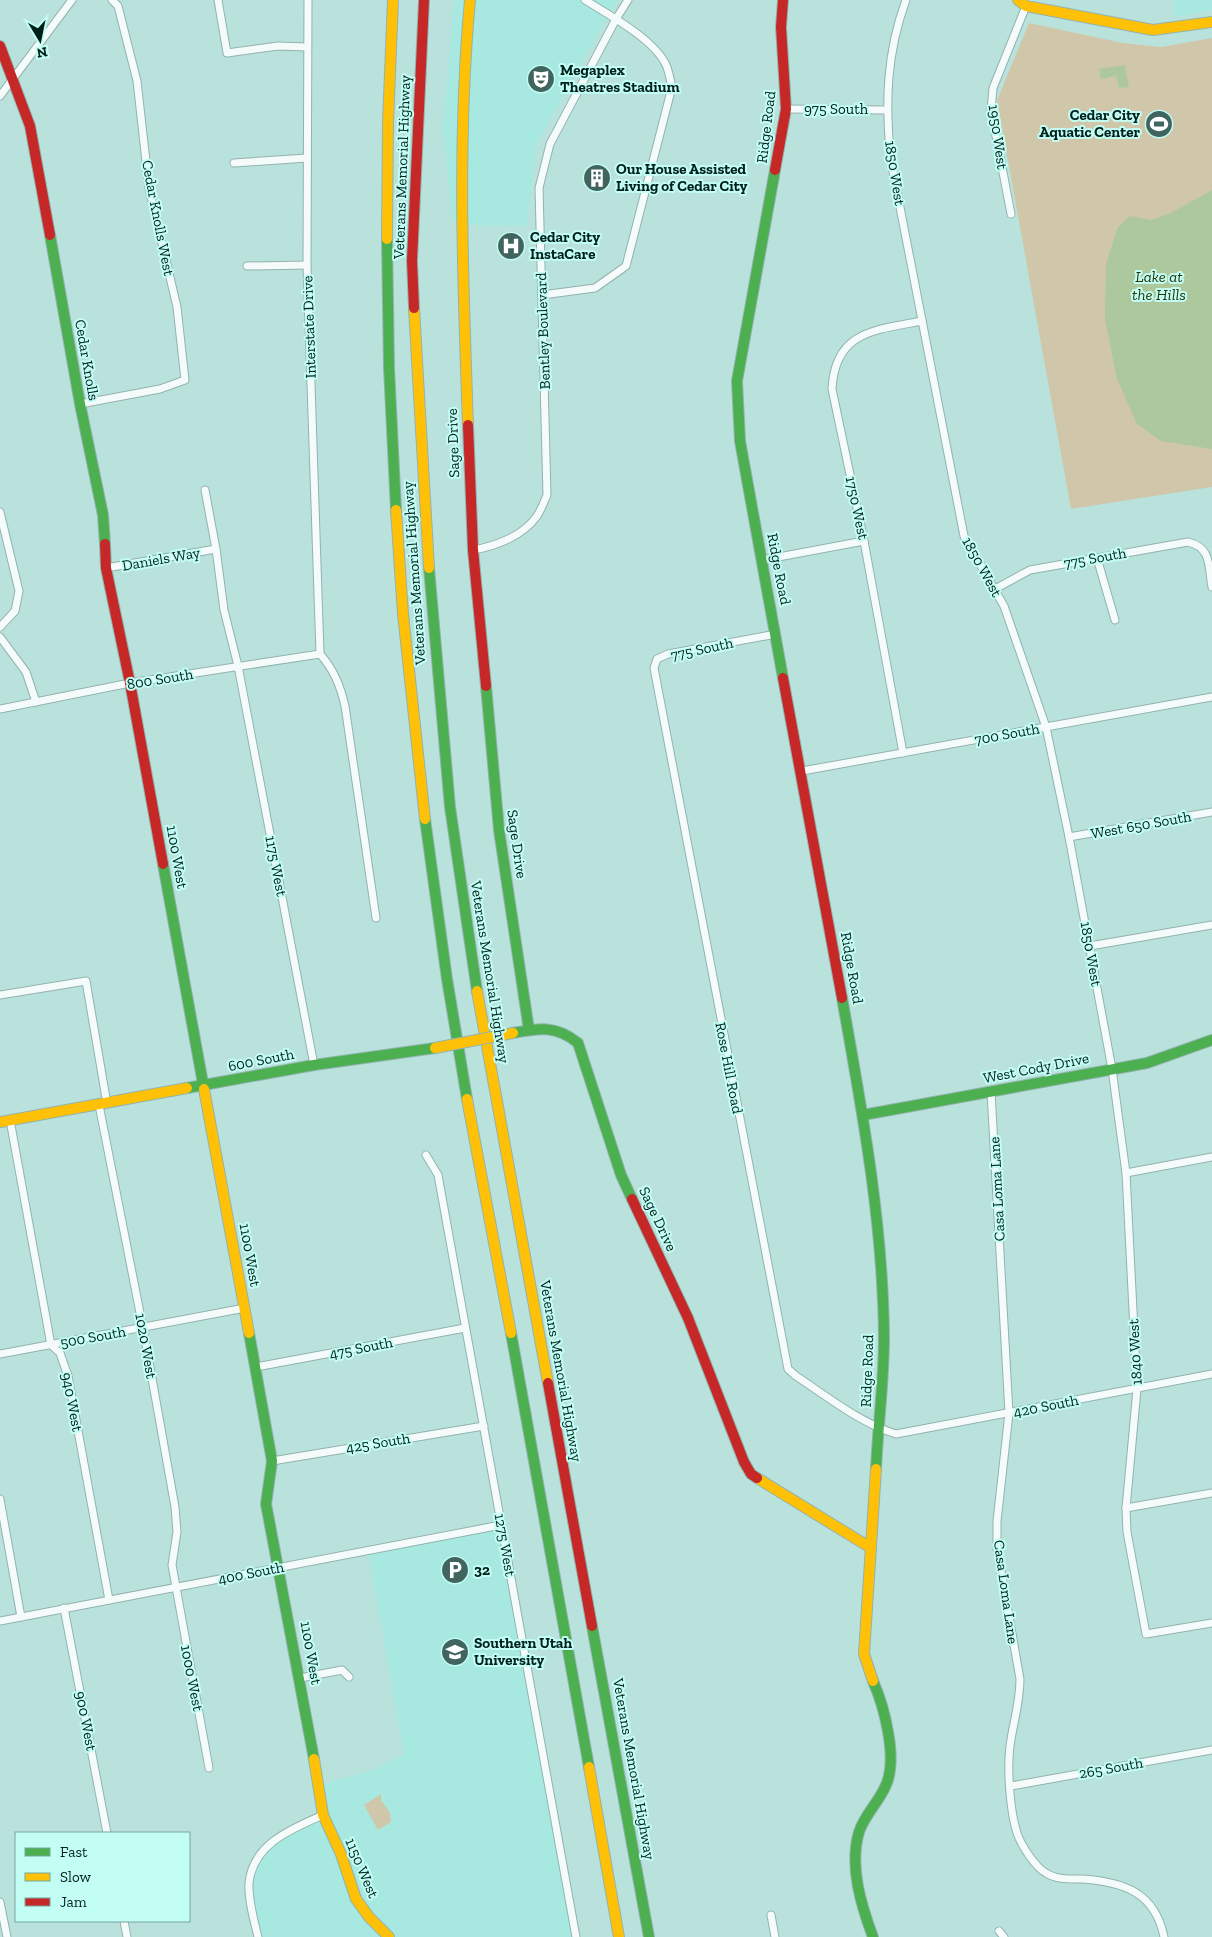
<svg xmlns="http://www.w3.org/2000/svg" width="1212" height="1937" font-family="'Zilla Slab',serif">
<rect width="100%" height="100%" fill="#bae2dc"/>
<g fill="#a7e9e0">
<path d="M454 0H619L600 29 536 145 527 226 477 225 452 220 443 126Z"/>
<path d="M1175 0H1212V10L1174 17Z"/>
<path d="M501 1525 576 1937H258L249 1884 261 1854 270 1844 323 1815 318 1786 378 1768 404 1754 368 1550Z"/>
</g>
<g fill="#d0c7aa">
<path d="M1029 23 1123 43 1161 47 1212 38V487L1071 509 997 100Z"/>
<path d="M381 1794V1800L390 1813 391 1822 378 1830 364 1805Z"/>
</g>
<g fill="#acc89c">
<path d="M1125 65 1129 87 1119 88 1116 76 1101 79 1099 69Z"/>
<path d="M1212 190V449L1161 441 1137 424 1117 379 1105 319 1106 264 1118 227 1130 216 1151 220 1171 213Z"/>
</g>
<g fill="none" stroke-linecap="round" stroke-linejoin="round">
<g stroke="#92b3ae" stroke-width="9">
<g id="street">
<path d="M218 0 227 53 278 46 307 47"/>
<path d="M308 0 307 265 320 654"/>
<path d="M906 0C886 54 885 105 891 161L964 536 1004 606 1046 727 1069 837 1112 1069 1126 1173 1137 1389 1126 1508 1127 1532 1146 1634 1212 1623"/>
<path d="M0 96 72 0"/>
<path d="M786 109 886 110"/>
<path d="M234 163 307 158"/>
<path d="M1011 214 991 110 993 88 1026 6"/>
<path d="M247 266 307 265"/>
<path d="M542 295 595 288 626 266 672 87C670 80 669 71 666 65 654 39 609 15 585 0"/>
<path d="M80 404 160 389 185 380 177 307 149 188 137 81 118 6 112 0"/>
<path d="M205 490 216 549 224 610 238 666 314 1065"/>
<path d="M0 512 19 591 15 611 0 627"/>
<path d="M473 550C496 546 523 536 537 516 541 510 544 502 547 495L539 188 550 144 616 19 628 0"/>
<path d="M1097 558 1115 620"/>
<path d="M762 560 864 541"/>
<path d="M106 568 216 549"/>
<path d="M995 589 1030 570 1188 542C1212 548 1208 565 1212 587"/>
<path d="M776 634 668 654 657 659 654 668 788 1369 796 1376C828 1397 860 1423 896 1434L1212 1374"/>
<path d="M0 637 26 672 36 702"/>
<path d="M320 654C334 670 340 685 345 706L376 918"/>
<path d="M0 709 130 683 320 654"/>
<path d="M903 753 864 541 832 389C835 331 875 330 922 321"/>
<path d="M802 771 1212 697"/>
<path d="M1069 837 1212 812"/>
<path d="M1090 946 1212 925"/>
<path d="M0 995 86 981 107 1104"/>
<path d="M991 1092 1009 1413 997 1521V1549L1020 1679C1020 1703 1013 1723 1010 1746 1007 1770 1010 1811 1017 1833 1021 1845 1035 1867 1046 1873 1057 1880 1070 1879 1083 1879 1123 1882 1155 1892 1164 1937"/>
<path d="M99 1105 143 1328 175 1507 177 1532 172 1565 209 1768"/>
<path d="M10 1120 51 1345 60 1353 68 1376 109 1600"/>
<path d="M426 1155 438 1175 576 1937"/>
<path d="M1126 1173 1212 1157"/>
<path d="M0 1354 245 1308"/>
<path d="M256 1367 465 1328"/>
<path d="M272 1461 484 1426"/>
<path d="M0 1499 21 1617"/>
<path d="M1126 1508 1212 1493"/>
<path d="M64 1608 107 1833"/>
<path d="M0 1621 501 1525"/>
<path d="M300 1678 342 1670 349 1677"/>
<path d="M1011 1786 1212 1750"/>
<path d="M0 1902 7 1937"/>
<path d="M771 1915 775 1937"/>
<path d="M124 1921 127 1937"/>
<path d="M999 1931 1004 1937"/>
<path d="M258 1937C254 1920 248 1900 249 1883 253 1844 291 1829 323 1815"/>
</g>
</g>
<g stroke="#92b3ae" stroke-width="12">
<g id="fast">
<path d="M775 170 737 381 740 441 783 678"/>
<path d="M50 235 80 404 103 515 105 544"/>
<path d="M387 239 389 368 396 510"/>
<path d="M429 568 450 807 477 991"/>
<path d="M486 686 499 830 529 1030"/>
<path d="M425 819 447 979 467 1099"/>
<path d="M163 864 204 1089"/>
<path d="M842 998C862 1110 883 1222 884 1337 884 1381 878 1425 876 1469"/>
<path d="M513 1033C539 1028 556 1025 578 1043L621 1175 632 1199"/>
<path d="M187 1088 314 1065 435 1048"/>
<path d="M863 1115 1147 1063 1212 1040"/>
<path d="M249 1333 272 1461 266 1504 314 1759"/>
<path d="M511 1333 589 1767"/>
<path d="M592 1626 649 1937"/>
<path d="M873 1681C884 1706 898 1758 886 1785 879 1802 865 1814 859 1832 849 1866 861 1905 873 1937"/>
</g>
</g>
<g stroke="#92b3ae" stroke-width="12">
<g id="slow">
<path d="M1018 0 1026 6 1153 30 1212 22"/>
<path d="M387 239 388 123 393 0"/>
<path d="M414 308 429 568"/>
<path d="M468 425C463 283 457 141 470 0"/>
<path d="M396 510 403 614 425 819"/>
<path d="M477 991 548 1383"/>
<path d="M204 1089 249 1333"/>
<path d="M467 1099 511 1333"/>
<path d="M0 1122 187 1088"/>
<path d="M757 1478 871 1548"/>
<path d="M873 1681 864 1654 876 1469"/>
<path d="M314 1759 323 1815 341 1854 356 1899 369 1917 389 1937"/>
<path d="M589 1767 619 1937"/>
</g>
</g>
<g stroke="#92b3ae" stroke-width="12">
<g id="jam">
<path d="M0 46 30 126 50 235"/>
<path d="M775 170 786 109 781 27 783 0"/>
<path d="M414 308 412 261 424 0"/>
<path d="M468 425 473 550 486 686"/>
<path d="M105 544 106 568 130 683 163 864"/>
<path d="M783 678 842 998"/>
<path d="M632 1199 688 1318 744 1462 751 1474 757 1478"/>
<path d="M548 1383 592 1626"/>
</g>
</g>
<use href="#street" stroke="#f5fbfa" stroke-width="7"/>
<use href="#fast" stroke="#4caf50" stroke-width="10"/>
<use href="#slow" stroke="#ffc107" stroke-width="10"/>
<use href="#jam" stroke="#c62828" stroke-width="10"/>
<g stroke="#92b3ae" stroke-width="12" stroke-linecap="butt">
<path id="slow-bridge" d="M435 1048 513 1033"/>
</g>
<use href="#slow-bridge" stroke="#ffc107" stroke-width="10"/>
</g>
<defs>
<g id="theatre-disc" transform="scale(1.4375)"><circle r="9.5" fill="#41645f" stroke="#c3fef5"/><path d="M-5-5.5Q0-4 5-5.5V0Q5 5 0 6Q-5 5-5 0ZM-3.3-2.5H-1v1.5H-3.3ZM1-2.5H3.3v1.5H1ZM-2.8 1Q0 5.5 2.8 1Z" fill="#fff"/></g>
<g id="stadium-disc" transform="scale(1.4375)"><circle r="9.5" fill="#41645f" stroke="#c3fef5"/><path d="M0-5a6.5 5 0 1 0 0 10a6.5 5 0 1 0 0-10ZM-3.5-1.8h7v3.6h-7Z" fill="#fff"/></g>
<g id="building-disc" transform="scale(1.4375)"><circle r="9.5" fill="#41645f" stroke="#c3fef5"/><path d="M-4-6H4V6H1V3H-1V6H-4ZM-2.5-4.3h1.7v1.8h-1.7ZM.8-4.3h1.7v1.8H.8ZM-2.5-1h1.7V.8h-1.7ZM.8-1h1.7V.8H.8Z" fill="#fff"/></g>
<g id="hospital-disc" transform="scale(1.4375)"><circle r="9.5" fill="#41645f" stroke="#c3fef5"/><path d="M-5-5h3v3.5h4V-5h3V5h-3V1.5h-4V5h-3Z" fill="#fff"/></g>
<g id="parking-disc" transform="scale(1.4375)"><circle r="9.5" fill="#41645f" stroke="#c3fef5"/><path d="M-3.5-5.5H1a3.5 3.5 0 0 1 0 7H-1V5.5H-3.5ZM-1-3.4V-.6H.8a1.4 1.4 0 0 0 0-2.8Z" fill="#fff"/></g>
<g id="university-disc" transform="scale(1.4375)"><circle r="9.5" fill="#41645f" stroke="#c3fef5"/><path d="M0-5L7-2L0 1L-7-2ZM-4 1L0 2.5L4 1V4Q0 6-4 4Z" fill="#fff"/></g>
</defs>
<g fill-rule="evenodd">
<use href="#theatre-disc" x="541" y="79"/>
<use href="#stadium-disc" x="1159" y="124"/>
<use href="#building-disc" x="597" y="178"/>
<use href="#hospital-disc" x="511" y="246"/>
<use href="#parking-disc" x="455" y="1570"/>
<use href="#university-disc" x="455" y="1652"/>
</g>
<g text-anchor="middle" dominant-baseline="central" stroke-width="4" stroke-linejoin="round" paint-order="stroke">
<g font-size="15" font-weight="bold" fill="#00201c" stroke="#c3fef5" text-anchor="start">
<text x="560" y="70">Megaplex<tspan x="560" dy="17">Theatres Stadium</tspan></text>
<text x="1140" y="115" text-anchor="end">Cedar City<tspan x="1140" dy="17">Aquatic Center</tspan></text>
<text x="616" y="169">Our House Assisted<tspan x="616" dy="17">Living of Cedar City</tspan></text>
<text x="530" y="237">Cedar City<tspan x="530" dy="17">InstaCare</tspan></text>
<text x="474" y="1570">32</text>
<text x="474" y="1643">Southern Utah<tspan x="474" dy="17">University</tspan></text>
</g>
<g font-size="15" fill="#00201c" stroke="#c3fef5">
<text x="836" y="109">975 South</text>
<text transform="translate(766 127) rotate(-83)">Ridge Road</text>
<text transform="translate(998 137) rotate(82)">1950 West</text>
<text transform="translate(402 167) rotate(-88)">Veterans Memorial Highway</text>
<text transform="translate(895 173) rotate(81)">1850 West</text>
<text transform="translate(158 218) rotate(79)">Cedar Knolls West</text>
<text transform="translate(309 327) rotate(-92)">Interstate Drive</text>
<text transform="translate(543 331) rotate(-92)">Bentley Boulevard</text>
<text transform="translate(87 360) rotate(80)">Cedar Knolls</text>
<text transform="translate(453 443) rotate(-92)">Sage Drive</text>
<text transform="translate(857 508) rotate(78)">1750 West</text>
<text transform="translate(1095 558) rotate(-10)">775 South</text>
<text transform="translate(161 559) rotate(-10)">Daniels Way</text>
<text transform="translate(982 567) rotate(61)">1850 West</text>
<text transform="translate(779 569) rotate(79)">Ridge Road</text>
<text transform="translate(414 573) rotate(-94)">Veterans Memorial Highway</text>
<text transform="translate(702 649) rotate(-12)">775 South</text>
<text transform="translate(160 679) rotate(-9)">800 South</text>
<text transform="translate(1007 734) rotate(-10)">700 South</text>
<text transform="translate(1141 825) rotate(-10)">West 650 South</text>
<text transform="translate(517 844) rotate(82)">Sage Drive</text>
<text transform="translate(177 857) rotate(80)">1100 West</text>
<text transform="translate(276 866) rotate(79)">1175 West</text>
<text transform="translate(1091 954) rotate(80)">1850 West</text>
<text transform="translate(852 968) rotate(80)">Ridge Road</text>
<text transform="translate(490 972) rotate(81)">Veterans Memorial Highway</text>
<text transform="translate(261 1060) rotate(-11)">600 South</text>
<text transform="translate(729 1068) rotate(79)">Rose Hill Road</text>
<text transform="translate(1036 1068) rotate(-11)">West Cody Drive</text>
<text transform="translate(997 1189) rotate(-93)">Casa Loma Lane</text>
<text transform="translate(658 1219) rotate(65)">Sage Drive</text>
<text transform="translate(250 1255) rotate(80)">1100 West</text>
<text transform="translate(93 1337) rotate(-10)">500 South</text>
<text transform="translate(146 1346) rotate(80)">1020 West</text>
<text transform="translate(361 1348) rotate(-11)">475 South</text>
<text transform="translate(1135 1352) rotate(-93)">1840 West</text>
<text transform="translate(561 1371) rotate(80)">Veterans Memorial Highway</text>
<text transform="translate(867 1371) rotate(-88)">Ridge Road</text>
<text transform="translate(72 1402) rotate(79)">940 West</text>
<text transform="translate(1046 1406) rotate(-11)">420 South</text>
<text transform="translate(378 1443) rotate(-9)">425 South</text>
<text transform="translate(505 1545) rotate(80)">1275 West</text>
<text transform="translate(251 1573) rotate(-11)">400 South</text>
<text transform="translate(1006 1592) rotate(82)">Casa Loma Lane</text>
<text transform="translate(311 1653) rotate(80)">1100 West</text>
<text transform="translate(192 1678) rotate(79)">1000 West</text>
<text transform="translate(86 1721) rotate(79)">900 West</text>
<text transform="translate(1111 1768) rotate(-10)">265 South</text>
<text transform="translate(634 1769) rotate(80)">Veterans Memorial Highway</text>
<text transform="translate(362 1868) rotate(67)">1150 West</text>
</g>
<g font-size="16" font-style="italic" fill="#283709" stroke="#c3fef5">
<text x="1159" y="276">Lake at<tspan x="1159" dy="18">the Hills</tspan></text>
</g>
</g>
<rect x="15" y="1832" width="175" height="90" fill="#c3fef5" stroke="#75a59e"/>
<rect x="25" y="1848" width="25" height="8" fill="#4caf50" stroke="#75a59e"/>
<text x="60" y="1857" font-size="15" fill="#00201c">Fast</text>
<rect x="25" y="1873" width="25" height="8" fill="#ffc107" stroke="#75a59e"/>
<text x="60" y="1882" font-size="15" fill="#00201c">Slow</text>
<rect x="25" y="1898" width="25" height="8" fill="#c62828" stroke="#75a59e"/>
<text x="60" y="1907" font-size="15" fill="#00201c">Jam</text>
<g transform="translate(40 40) rotate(170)" stroke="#c3fef5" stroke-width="4" paint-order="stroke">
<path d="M0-4L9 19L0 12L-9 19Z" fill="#00201c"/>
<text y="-8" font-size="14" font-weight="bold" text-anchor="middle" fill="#00201c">N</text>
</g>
</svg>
